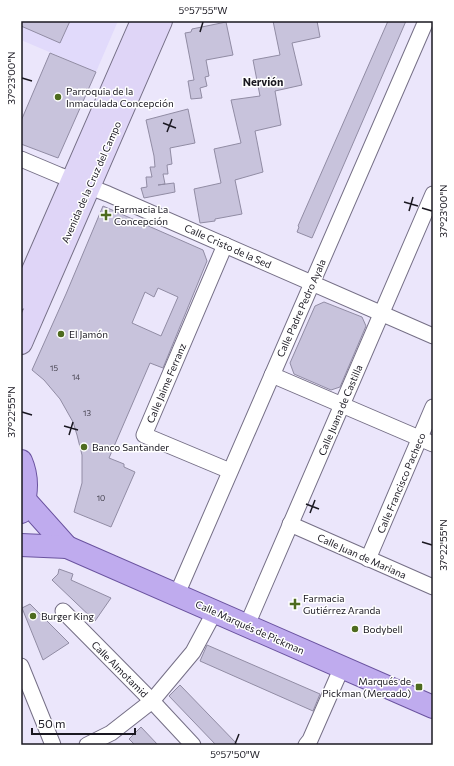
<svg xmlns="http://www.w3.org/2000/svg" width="454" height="766" font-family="Commissioner,sans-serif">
<rect width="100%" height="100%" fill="#ebe6fb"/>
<path fill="#e1dafb" d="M21 21H118L96 72 21 40Z"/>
<g fill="#c8c3dc" stroke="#918ca4" fill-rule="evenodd">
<path d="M21 21H70L60 43 21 26Z"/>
<path d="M273 21H317L320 37 292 43 302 85 275 91 281 125 255 131 263 172 235 180 242 214 215 219V221L200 223 194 189 221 183 214 149 241 143 231 100 260 96 253 60 280 55Z"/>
<path d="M388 21H406L312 238 297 232 299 227 298 226Z"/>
<path d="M226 22 233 55 206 60 209 76 205 77 207 86 200 88 202 98 191 99 188 81 194 80 185 33 191 32 192 29Z"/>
<path d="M50 53 96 72 58 158 21 144V121Z"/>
<path d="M188 109 195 143 170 148 172 164 167 165 168 174H163L165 184 158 185 174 183 175 192 144 198 141 188 147 187 146 177H152L150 167H155L154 156 146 120Z"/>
<path d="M103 206 203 250 207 261 163 368 150 363 109 458 124 464V467L135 472 111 527 74 512 82 483V455L77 435 73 422 60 399 44 380 32 370 66 294ZM158 288 178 297 161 336 132 323 145 292 154 297Z"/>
<path d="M324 302 362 317 366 326 340 387 331 390 294 374 290 363 315 306Z"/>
<path d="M59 569 73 574 71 580 111 598 95 621 52 580 58 574Z"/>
<path d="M30 604 69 643 43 660 22 608Z"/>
<path d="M207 645 320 694 313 711 200 661Z"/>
<path d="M180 685 238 745H216L169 696Z"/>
<path d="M141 727 158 745H135L129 739Z"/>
</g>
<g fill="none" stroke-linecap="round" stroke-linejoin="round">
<g stroke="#756f86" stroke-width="17">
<g id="minor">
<path d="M21 159 59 175 108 194 433 336"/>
<path d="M225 245 144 435 230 471"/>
<path d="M272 375 433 444"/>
<path d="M290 524 433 587"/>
<path d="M368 559 433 407"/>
<path d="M177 594 426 21"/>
<path d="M63 611 152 701 193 745"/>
<path d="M247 625 433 194"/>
<path d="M21 666 53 745"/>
<path d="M87 745 111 733 152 701 193 652 215 611"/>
<path d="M306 745 310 740 342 667"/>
</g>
</g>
<g stroke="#756f86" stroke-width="24">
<g id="secondary">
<path d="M21 298 142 21"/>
<path d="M21 343 161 21"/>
</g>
</g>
<g stroke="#6a539f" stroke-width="24">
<g id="primary">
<path d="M21 461C28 477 27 495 21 512"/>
<path d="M25 500 67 547"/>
<path d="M21 545 67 547 433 707"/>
</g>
</g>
<use href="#minor" stroke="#fff" stroke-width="15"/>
<use href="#secondary" stroke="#dfd5f7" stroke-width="22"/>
<use href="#primary" stroke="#bfabee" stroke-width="22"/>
</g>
<path fill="none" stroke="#1a1821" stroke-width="1.5" d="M200 32 203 22M22 78 32 81M163 123 176 128M167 132 172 119M404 202 418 206M422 208 432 211M409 211 413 197M22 412 32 415M64 426 78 430M69 435 73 422M306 504 319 509M310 513 315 500M422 542 432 545M235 744 239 734"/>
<g fill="#4e6b1f" stroke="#fff" stroke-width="1.5">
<circle cx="58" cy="97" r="4"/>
<path d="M104 209h4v4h4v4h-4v4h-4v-4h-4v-4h4z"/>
<circle cx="61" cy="334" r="4"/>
<circle cx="84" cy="447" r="4"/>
<path d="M293 598h4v4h4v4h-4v4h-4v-4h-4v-4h4z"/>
<circle cx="33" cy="616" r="4"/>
<circle cx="355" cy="629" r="4"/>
<rect x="415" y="683" width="8" height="8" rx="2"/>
</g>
<g text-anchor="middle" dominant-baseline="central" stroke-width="3" stroke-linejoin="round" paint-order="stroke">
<g font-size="8" fill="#464350">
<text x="54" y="368">15</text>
<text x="76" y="377">14</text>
<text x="87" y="413">13</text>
<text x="101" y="498">10</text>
</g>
<g font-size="10" fill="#1a1821" stroke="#fff" text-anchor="start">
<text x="66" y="91">Parroquia de la<tspan x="66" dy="12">Inmaculada Concepción</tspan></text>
<text x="114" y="209">Farmacia La<tspan x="114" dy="12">Concepción</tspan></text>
<text x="69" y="334">El Jamón</text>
<text x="92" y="447">Banco Santander</text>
<text x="303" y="598">Farmacia<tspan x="303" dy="12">Gutiérrez Aranda</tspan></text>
<text x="41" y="616">Burger King</text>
<text x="363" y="629">Bodybell</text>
<text x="411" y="681" text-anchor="end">Marqués de<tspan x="411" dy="12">Pickman (Mercado)</tspan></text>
</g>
<g font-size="10" fill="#1a1821" stroke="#fff">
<text transform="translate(91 182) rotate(-66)">Avenida de la Cruz del Campo</text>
<text transform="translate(228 246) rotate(24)">Calle Cristo de la Sed</text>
<text transform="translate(301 308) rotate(-66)">Calle Padre Pedro Ayala</text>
<text transform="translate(166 383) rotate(-67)">Calle Jaime Ferranz</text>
<text transform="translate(340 410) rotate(-67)">Calle Juana de Castilla</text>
<text transform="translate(401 483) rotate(-67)">Calle Francisco Pacheco</text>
<text transform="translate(362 556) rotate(24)">Calle Juan de Mariana</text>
<text transform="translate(250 627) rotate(24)">Calle Marqués de Pickman</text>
<text transform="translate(120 669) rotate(45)">Calle Almotamid</text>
</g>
<g font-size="11" font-weight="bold" fill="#1a1821" stroke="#fff">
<text x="263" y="81">Nervión</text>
</g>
</g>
<rect width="454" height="766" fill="none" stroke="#ffffff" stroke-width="44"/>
<path d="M32 728v6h103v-6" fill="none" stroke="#1a1821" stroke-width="2"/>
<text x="38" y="728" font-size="12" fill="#1a1821" stroke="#ffffff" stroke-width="3" paint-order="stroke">50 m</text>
<rect x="22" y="22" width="410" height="722" fill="none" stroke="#1a1821" stroke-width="1.5"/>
<g font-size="10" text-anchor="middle" fill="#1a1821">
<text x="203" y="14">5°57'55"W</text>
<text transform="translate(11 78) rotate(-90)" y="4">37°23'00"N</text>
<text transform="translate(443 211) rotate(-90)" y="4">37°23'00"N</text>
<text transform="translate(11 412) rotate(-90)" y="4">37°22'55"N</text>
<text transform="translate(443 545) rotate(-90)" y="4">37°22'55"N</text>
<text x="235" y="758">5°57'50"W</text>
</g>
</svg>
